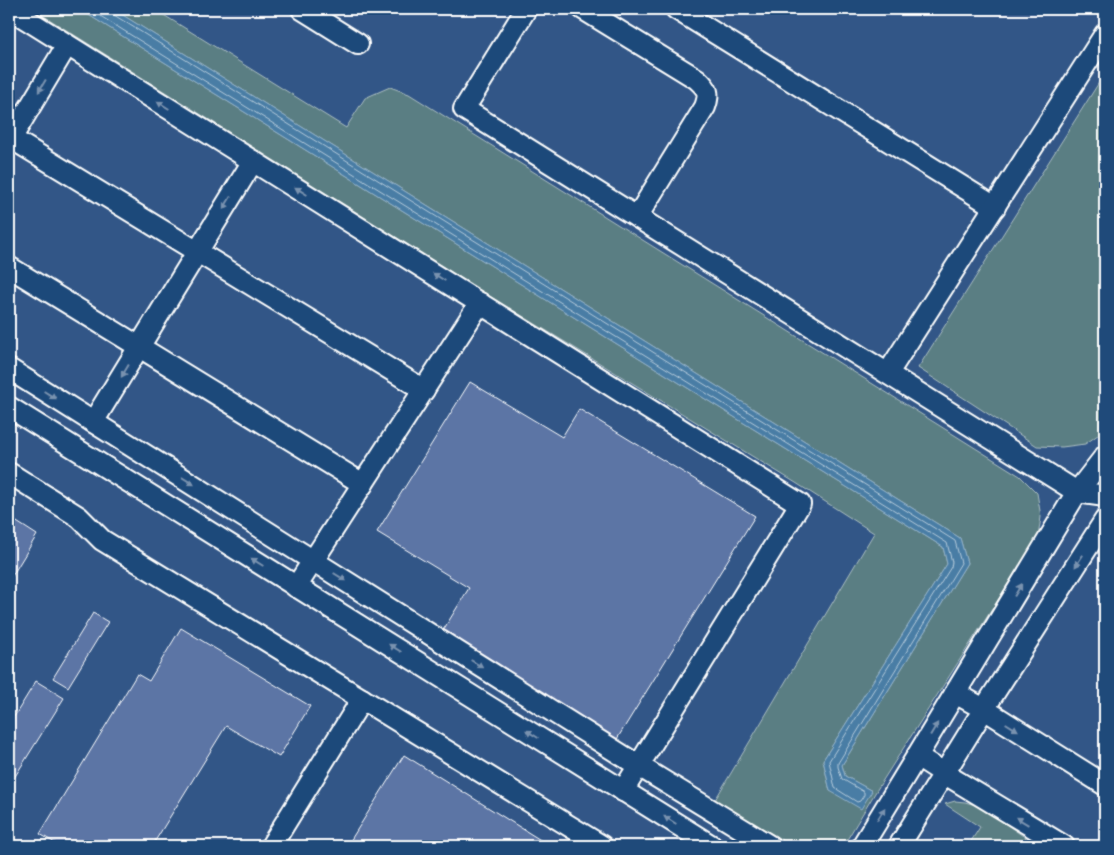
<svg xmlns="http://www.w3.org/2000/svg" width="1114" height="855" font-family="'Indie Flower',sans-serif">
<rect width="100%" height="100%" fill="#1f4a7a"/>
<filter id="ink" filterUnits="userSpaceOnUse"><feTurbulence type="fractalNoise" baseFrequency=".02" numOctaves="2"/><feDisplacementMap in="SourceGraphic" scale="10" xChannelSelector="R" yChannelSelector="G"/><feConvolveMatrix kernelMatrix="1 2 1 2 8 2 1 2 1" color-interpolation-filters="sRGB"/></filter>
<g filter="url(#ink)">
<rect fill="#315787" x="9" y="9" width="1096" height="837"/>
<g fill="#5a7e83" stroke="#acbec1">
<path d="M33 9H79L943 547 947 564 823 760 830 791H872L845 776 842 765 967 563 960 538 113 9H154L346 128 365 98 390 87 409 94 1020 476 1037 493 1041 517 1038 537 878 788 845 843 842 846H792L715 800 874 533 796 483 493 298Z"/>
<path d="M1105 73V430L1085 444 1062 447 1037 446 918 368Z"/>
<path d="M955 801 965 802 979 806 1038 846H968L980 827 945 804Z"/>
</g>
<path fill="#487da5" stroke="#91b1c9" d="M79 9H113L960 538 967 563 842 765 845 776 872 791 861 809 830 791 823 760 947 564 943 547Z"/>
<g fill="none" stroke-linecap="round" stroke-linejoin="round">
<path stroke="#b6cbdb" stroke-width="1" d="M89 9 947 543 952 562 951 567 829 761 835 788 857 802 860 801 864 795V792L842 779 838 767V763L961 563 955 541 114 15 112 12V9"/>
</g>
<g fill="#5c74a5" stroke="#fff">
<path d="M470 382 562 437 579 409 755 516 617 739 442 632 469 588 377 532Z"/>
<path d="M9 517 37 535 9 581Z"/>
<path d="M93 613 108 622 68 687 53 678Z"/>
<path d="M181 628 310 706 279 757 226 726 152 846H60L40 834 137 674 149 681Z"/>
<path d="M36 681 64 698 9 786V725Z"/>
<path d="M404 755 550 846H347Z"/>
</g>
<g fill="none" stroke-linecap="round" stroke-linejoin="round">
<g stroke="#fff" stroke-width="24">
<g id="minor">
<path d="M10 9 800 504 623 791"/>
<path d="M302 9 358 44"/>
<path d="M526 9 464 109 1077 492 1105 496"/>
<path d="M583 9 697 79C708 89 710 93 705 107L637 217"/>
<path d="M676 9 995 207"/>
<path d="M9 137 424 390"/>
<path d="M9 142 67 45"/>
<path d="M9 267 363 484"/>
<path d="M9 369 639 766 770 846"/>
<path d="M888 373 1105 34"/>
<path d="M9 407 712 846"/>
<path d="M93 422 253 161"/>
<path d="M9 473 79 517 102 540 602 846"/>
<path d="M296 587 480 303"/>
<path d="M955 693 984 709 1105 785"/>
<path d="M917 756 945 774 1064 846"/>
<path d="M271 846 362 699"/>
<path d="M862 846 917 756 1077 492 1105 456"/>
<path d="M899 846 984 709 1105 520"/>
</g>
</g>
<use href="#minor" stroke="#1f4a7a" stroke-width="20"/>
</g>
<defs><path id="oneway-solid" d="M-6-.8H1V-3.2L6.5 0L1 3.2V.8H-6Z" transform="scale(1.25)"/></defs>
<g fill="#7992af">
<use href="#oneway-solid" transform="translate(42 86) rotate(121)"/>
<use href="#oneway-solid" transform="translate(163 105) rotate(-148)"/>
<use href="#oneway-solid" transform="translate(301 191) rotate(-148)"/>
<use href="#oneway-solid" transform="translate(227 203) rotate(121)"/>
<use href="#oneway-solid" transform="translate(439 277) rotate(-148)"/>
<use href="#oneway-solid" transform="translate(125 371) rotate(121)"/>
<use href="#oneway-solid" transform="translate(50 395) rotate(32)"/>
<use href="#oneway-solid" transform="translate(188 481) rotate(32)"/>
<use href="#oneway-solid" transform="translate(1079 561) rotate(123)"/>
<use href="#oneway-solid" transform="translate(257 562) rotate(-148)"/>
<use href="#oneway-solid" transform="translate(340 577) rotate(32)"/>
<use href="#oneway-solid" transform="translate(1018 590) rotate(-59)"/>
<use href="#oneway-solid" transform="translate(395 648) rotate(-148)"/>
<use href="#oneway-solid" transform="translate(477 664) rotate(32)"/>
<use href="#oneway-solid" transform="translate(1012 727) rotate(32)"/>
<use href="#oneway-solid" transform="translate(934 729) rotate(-59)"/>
<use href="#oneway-solid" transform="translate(532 734) rotate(-148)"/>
<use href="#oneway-solid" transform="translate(881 814) rotate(-58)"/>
<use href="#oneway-solid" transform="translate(670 820) rotate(-148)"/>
<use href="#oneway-solid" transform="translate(1022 821) rotate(-149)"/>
</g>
</g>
<rect width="1114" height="855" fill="none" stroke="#1f4a7a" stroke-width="30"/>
<rect x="15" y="15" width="1084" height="825" fill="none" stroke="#fff" stroke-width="2" filter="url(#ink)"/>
</svg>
